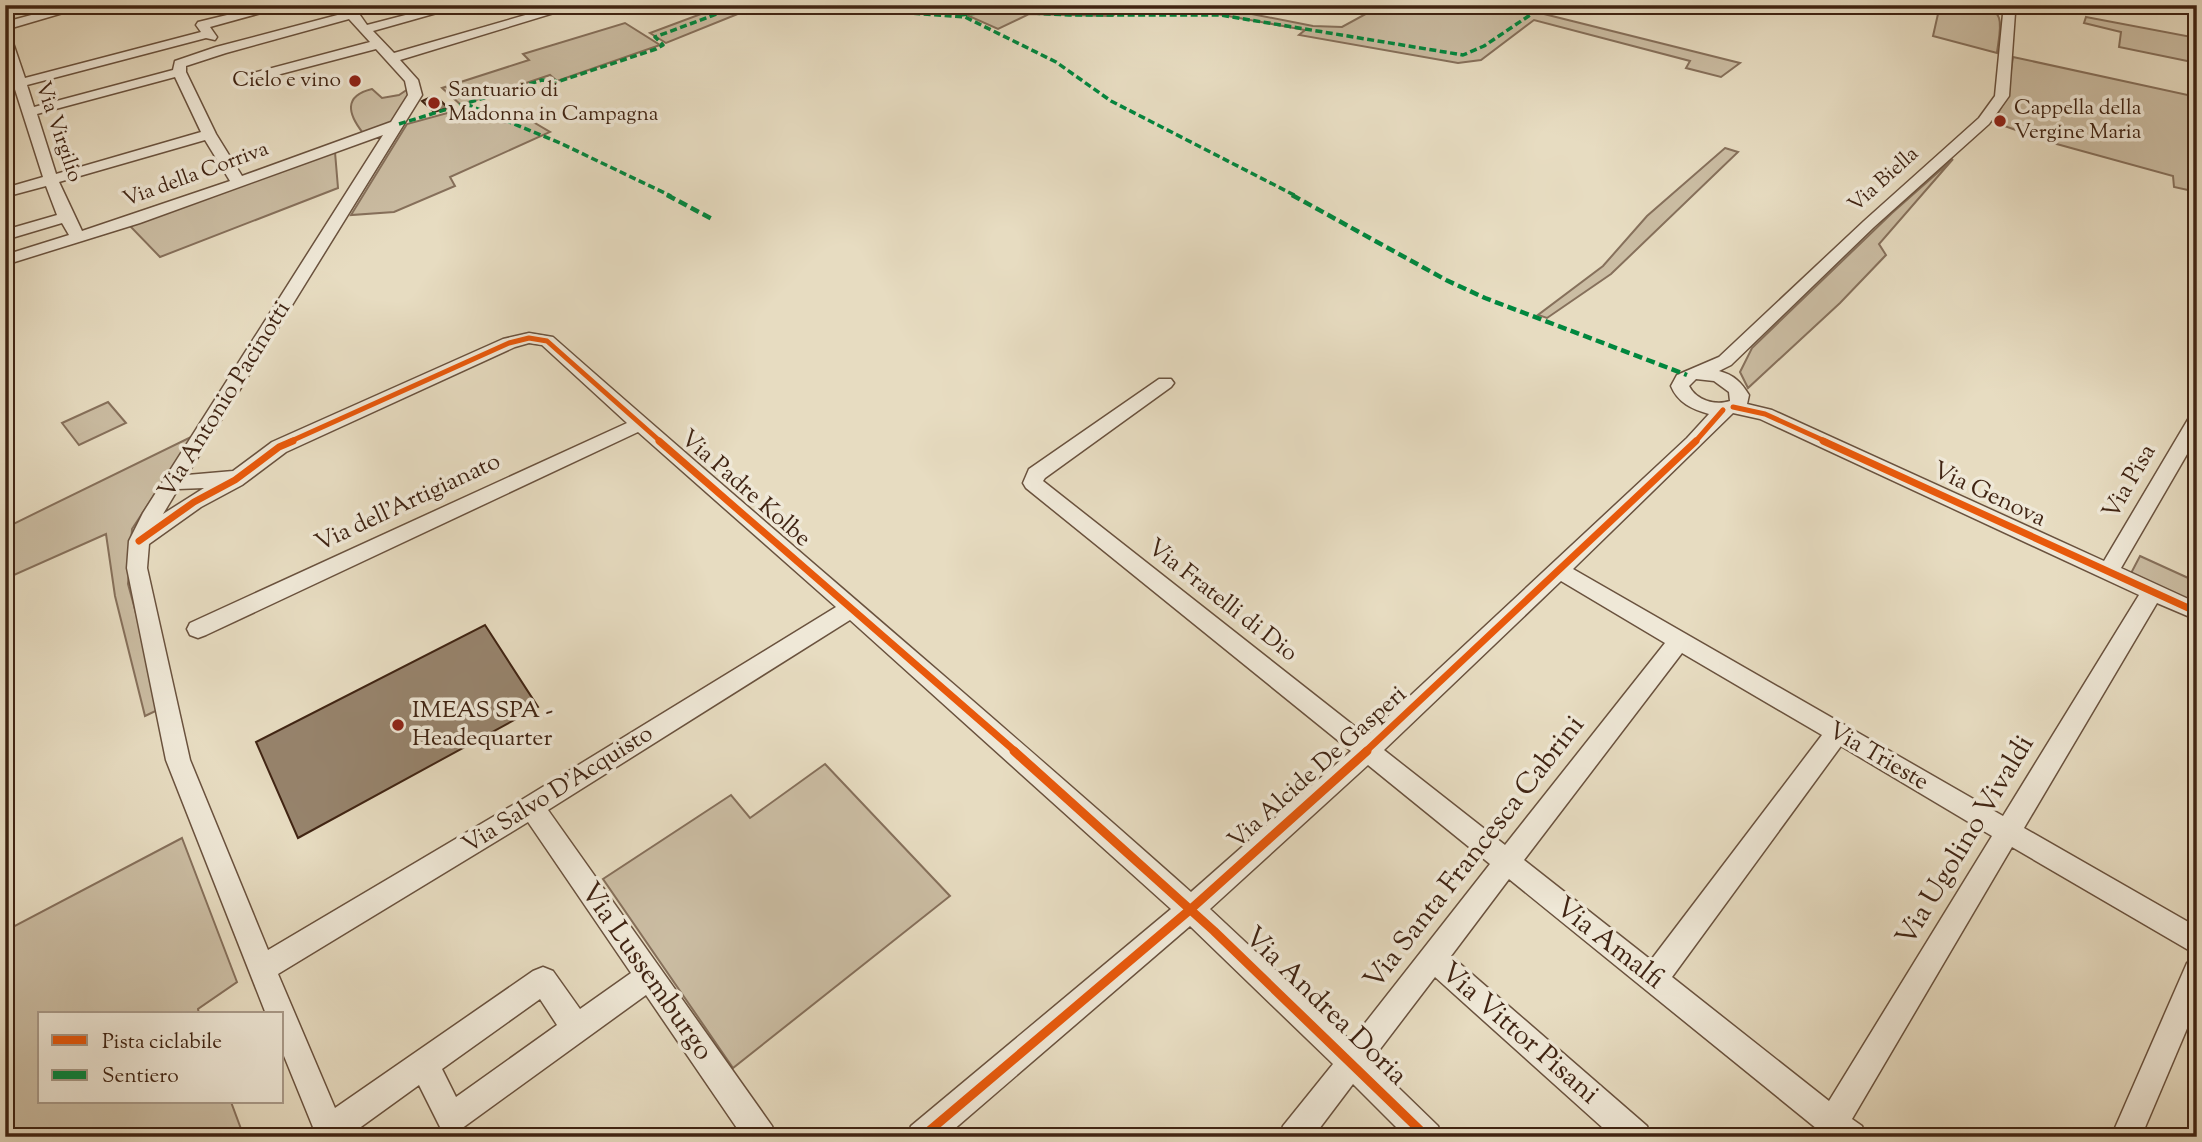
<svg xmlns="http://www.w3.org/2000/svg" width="2202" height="1142" font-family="'Sorts Mill Goudy',serif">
<rect width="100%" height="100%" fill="#e7dcc1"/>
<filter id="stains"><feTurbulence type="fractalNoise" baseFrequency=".00286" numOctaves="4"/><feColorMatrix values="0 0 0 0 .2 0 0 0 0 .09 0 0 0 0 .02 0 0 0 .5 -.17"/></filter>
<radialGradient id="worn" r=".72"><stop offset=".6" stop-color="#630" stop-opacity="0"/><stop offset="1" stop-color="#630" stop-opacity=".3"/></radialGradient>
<g fill="#cbbda3" stroke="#86705b" stroke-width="2">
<path d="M725 5H760L666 43 650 33Z"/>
<path d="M828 5 1082 9 1102 5H1169L1162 12 1117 13 1112 16 1029 14 998 29 960 12H921Z"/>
<path d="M1192 5H1232L1226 9 1313 26 1342 27 1382 5H1500L1520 10 1528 5H1556L1544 14 1740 63 1721 77 1686 68 1690 61 1534 20 1481 60 1458 63 1299 35 1305 30 1217 14 1178 12Z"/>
<path d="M1940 5C1957 5 1993 0 1999 18 2002 27 1998 43 1997 53L1933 36Z"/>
<path d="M2086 17 2197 38V63L2119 47 2121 32 2084 23Z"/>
<path d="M625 23 660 45 557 81 550 75 461 105 442 88 529 60 523 54Z"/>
<path d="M2013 57 2197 97V192L2174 187 2173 176 2053 143 1993 122 2007 97Z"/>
<path d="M372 89 382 98 399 95 408 89 410 97 394 124 363 133C348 114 343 96 372 89Z"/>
<path d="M462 109 505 123 523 116 550 132 450 177 455 186 394 212 351 215 407 124Z"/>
<path d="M1725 148 1738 152 1611 274 1547 318 1538 315 1603 266 1647 216Z"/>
<path d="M335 152 338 188 160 257 129 225Z"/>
<path d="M1953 159 1879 244 1886 255 1840 303 1748 388 1740 372 1752 348 1892 213Z"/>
<path d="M108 402 126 423 79 445 62 423Z"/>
<path d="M193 436 132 529 128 584 162 708 145 716 115 596 106 534 5 579V528Z"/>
<path d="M2140 556 2197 582V609L2129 577Z"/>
<path d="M825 764 950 896 733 1068 603 879 731 795 750 818Z"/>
<path d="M182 838 237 982 198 1009 199 1014H40V1102H231L244 1137H5V931Z"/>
</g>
<g fill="#97846d" stroke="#402413" stroke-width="2">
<path d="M433 96 437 97 448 108 434 112 422 101Z"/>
<path d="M485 625 538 707 298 838 256 742Z"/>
</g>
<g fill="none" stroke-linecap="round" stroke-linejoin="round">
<g stroke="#6a523e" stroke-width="3">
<g id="minor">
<path d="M69 5H90L5 30V22Z"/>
<path d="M268 5H290L210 27 217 37 215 40 206 38 27 85 34 107 173 70 175 61 216 47 345 13 341 5H353L367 25 444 5H465L373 31 394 53 560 5H580L400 60 418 80 422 95 187 475 233 471 272 442 503 339 529 333 553 337C765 524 980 704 1191 892L1351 751 1026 488 1023 483 1029 469 1159 379H1171L1174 383 1171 387 1045 478 1043 481 1367 736 1687 438 1709 414C1692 409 1678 403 1671 386L1677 375 1719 357 1864 221 1979 118 1995 96 2003 14 1995 5H2008L2015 13 2009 96 1989 124 1874 227 1731 365 1719 371C1734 375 1741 382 1749 395L1747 404 1772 410 2104 561 2190 416 2197 414V437L2121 568 2197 603V620L2157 603 2024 828 2197 927V955L2012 847 1852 1119 1862 1126 1866 1137H1827L1509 879 1451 956 1647 1126 1651 1137H1613L1435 977 1371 1061 1438 1126 1442 1137H1406L1353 1084 1313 1137H1279L1283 1126 1333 1064 1190 926 945 1137H907L911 1126 1171 909 850 620 548 810 772 1126 776 1137H743L646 995 461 1129 451 1134 441 1129 419 1085 347 1137H317L282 1051V1014H266L166 760 127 568 129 541 143 513 383 135 140 223 5 265V255L69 235 62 223 5 240V230L57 215 46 186 5 197V188L43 177 5 58V33L11 37 25 78 201 32 196 25 198 22ZM349 19 370 42 249 74 247 77 254 81 376 49 405 81 408 95 391 122 242 176 216 134 186 72V66L226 53ZM175 77 201 132 56 174 37 114ZM205 140 230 181 82 231 59 182ZM529 343 542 345 627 423 190 623 187 629 190 635 198 638 206 635 638 432 836 607 523 799 268 950 190 760 147 568 149 544 201 507 242 485 286 452 515 347ZM1696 379 1714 381 1729 392 1730 401C1715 406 1696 400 1689 386ZM1733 413 1760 419 2139 595 2003 816 1573 569ZM204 488 163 514 178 489ZM1561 581 1665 643 1505 845 1384 750ZM1682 653 1822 735 1651 960 1524 860ZM1841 746 1992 836 1829 1101 1672 977ZM1368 765 1490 864 1351 1041 1210 909ZM528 822 631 973 580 1009 553 971 543 967 533 971 335 1108 278 974ZM540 999 557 1025 456 1097 442 1069Z"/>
<path d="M2197 959V1005L2141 1137H2111L2187 963Z"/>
</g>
</g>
<use href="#minor" fill="#efe8d7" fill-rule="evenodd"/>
<g stroke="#00873e" stroke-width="3.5" stroke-dasharray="7 3.5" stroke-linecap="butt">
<path d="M798 5 965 17 1056 62 1111 101 1296 196"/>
<path d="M960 15 994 11 1069 15H1220L1463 55 1484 46 1545 5"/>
<path d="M466 104 560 143 671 196"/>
<path d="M399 124 542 80 560 81 656 49 663 45 655 37 741 5"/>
</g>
<g stroke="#00873e" stroke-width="4.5" stroke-dasharray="9 4.5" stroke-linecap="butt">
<path d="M667 195 712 219"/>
<path d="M1292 195 1446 280 1485 298 1687 375"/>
</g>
<g stroke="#efe8d7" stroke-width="9">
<g id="cycleway-far2">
<path d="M1733 407 1765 414 1827 442"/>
<path d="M289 442 509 343 529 338 547 341 661 442"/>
<path d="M1695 442 1723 410"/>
</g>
</g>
<g stroke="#efe8d7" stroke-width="11">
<g id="cycleway-far1">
<path d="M659 441 1016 752"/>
<path d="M1823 441 2197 612"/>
<path d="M139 541 194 502 235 480 279 447 293 441"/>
<path d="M1365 752 1696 441"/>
</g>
</g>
<g stroke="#efe8d7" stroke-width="13">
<g id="cycleway">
<path d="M1014 751 1214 931 1427 1137"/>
<path d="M922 1137 1192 908 1367 751"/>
</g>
</g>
<use href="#cycleway-far2" stroke="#e8590c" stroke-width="5"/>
<use href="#cycleway-far1" stroke="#e8590c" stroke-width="7"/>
<use href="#cycleway" stroke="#e8590c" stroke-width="9"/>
</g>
<g fill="#8f2418" stroke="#efe8d7" stroke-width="2.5">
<circle cx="355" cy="81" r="7"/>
<circle cx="434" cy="103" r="7"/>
<circle cx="2000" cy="121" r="7"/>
<circle cx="398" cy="725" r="7"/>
</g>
<g text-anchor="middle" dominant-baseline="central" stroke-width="7" stroke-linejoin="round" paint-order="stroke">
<g font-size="21" fill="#402413" stroke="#efe8d7" text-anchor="start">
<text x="341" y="81" text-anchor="end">Cielo e vino</text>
<text x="448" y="91">Santuario di<tspan x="448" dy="24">Madonna in Campagna</tspan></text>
<text x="2014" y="109">Cappella della<tspan x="2014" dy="24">Vergine Maria</tspan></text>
</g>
<g font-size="21" fill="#402413" stroke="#efe8d7">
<text transform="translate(58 132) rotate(71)">Via Virgilio</text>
<text transform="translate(196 175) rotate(-20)">Via della Corriva</text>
<text transform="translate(1884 180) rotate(-42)">Via Biella</text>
</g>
<g font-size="24" fill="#402413" stroke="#efe8d7">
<text transform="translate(225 400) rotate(-58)">Via Antonio Pacinotti</text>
<text transform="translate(2130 482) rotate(-60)">Via Pisa</text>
<text transform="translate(745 489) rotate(41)">Via Padre Kolbe</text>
<text transform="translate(1989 495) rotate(25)">Via Genova</text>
<text transform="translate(408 503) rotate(-25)">Via dell'Artigianato</text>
<text transform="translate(1222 601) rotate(38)">Via Fratelli di Dio</text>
<text transform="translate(1878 757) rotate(30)">Via Trieste</text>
<text transform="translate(1318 768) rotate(-42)">Via Alcide De Gasperi</text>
<text transform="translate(558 790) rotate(-32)">Via Salvo D'Acquisto</text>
</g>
<g font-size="24" fill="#402413" stroke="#efe8d7" text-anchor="start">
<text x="412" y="711">IMEAS SPA -<tspan x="412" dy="28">Headequarter</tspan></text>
</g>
<g font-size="28" fill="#402413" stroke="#efe8d7">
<text transform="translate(1966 841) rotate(-59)">Via Ugolino Vivaldi</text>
<text transform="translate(1475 853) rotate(-52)">Via Santa Francesca Cabrini</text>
<text transform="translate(1609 944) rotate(38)">Via Amalfi</text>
<text transform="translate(646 972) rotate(55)">Via Lussemburgo</text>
<text transform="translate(1325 1007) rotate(44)">Via Andrea Doria</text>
<text transform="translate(1519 1034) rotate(41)">Via Vittor Pisani</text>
</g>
</g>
<rect width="2202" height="1142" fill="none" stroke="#e7dcc1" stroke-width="28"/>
<rect x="7" y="7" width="2188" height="1128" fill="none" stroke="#402413" stroke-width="3.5"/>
<rect x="14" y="14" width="2174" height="1114" fill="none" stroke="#402413" stroke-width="2"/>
<rect x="38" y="1012" width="245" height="91" fill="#efe8d7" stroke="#a99a89" stroke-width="2"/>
<rect x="52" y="1035" width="35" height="10" fill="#e8590c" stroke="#a99a89" stroke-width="2"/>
<text x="102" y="1048" font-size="21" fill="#402413">Pista ciclabile</text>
<rect x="52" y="1070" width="35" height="10" fill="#00873e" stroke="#a99a89" stroke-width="2"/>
<text x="102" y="1082" font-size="21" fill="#402413">Sentiero</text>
<rect width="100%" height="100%" filter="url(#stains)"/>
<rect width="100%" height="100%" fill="url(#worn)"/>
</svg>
